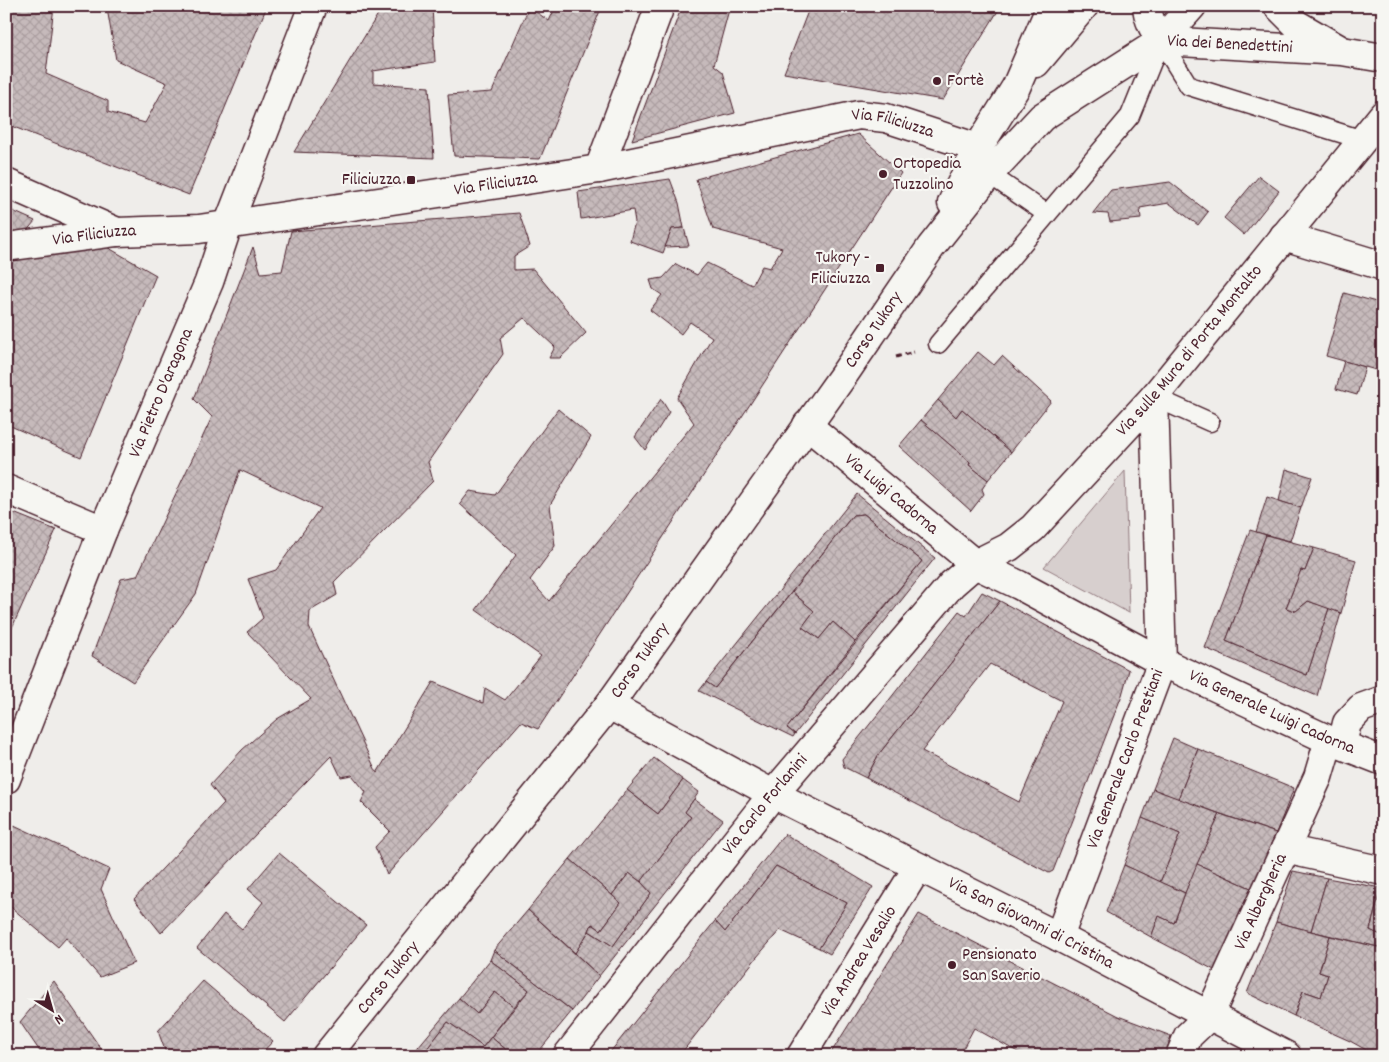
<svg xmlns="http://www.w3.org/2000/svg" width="1389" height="1062" font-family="Dekko,sans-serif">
<defs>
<pattern id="building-cross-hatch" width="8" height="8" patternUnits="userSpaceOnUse" patternTransform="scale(1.25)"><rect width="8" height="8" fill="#c6babb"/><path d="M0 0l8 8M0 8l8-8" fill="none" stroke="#ac9fa1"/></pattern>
</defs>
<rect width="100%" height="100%" fill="#efedea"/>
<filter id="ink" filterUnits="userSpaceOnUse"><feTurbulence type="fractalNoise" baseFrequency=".02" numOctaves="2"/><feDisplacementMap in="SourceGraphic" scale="10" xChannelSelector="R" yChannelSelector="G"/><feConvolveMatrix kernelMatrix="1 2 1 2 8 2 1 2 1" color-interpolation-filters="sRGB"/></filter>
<g filter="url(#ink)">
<path fill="#d7cfce" stroke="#90777c" d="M1125 471 1129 613 1044 567Z"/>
<g fill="url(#building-cross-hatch)" stroke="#4a1f2b" fill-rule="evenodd">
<path d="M6 6H54L46 74 108 101V112L145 123 167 83 116 60 108 14 90 6H267L189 195 6 124Z"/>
<path d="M383 6H432L435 62 373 71V83L429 87 434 158 294 152Z"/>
<path d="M556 6H602L540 159 454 156 448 95 492 92 529 7 549 21Z"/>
<path d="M682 6H730L714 65 723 72 735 113 632 140Z"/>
<path d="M810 6H1001L943 100 784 73Z"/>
<path d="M858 134 901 173 538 729 521 722 387 875 375 847 390 831 361 802 366 792 352 775 341 777 331 756 161 933 134 899 224 803 210 785 242 750 277 719 311 699 247 632 263 618 248 579 276 570 320 508 240 470 196 594 133 682 92 656 121 579 137 576 212 417 194 399 253 247 261 273 282 271 291 231 519 213 530 246 514 256V270L533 269 586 333 560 358H549L555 347 524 318 500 338 503 354 428 462 433 481 334 582 337 595 310 611 309 627 377 773 433 682 483 703 485 688 505 700 541 656 476 610 516 555 460 504 470 491 495 495 558 409 591 437 550 505 555 546 530 580 549 601 694 423 677 398 712 337 690 322 681 334 650 310 662 295 653 289 650 280 663 278 676 264 697 275 707 263 752 285 762 266 770 268 782 248 713 229 696 179Z"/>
<path d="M1259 176 1279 191 1244 235 1224 218Z"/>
<path d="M670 179 679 203 684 228 672 229 663 253 630 241 635 222 633 210 581 219 578 192Z"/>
<path d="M1170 182 1208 212 1198 225 1169 203 1140 208 1141 219 1110 222 1108 214 1093 213 1111 190Z"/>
<path d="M6 208 35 221 25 233 6 237Z"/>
<path d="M684 228 689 246 665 247 672 229Z"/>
<path d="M100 243 156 275 81 457 6 424V262Z"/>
<path d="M1344 293 1383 304V372L1326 356Z"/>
<path d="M978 352 994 365 1002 356 1051 401 1011 452 962 409 956 417 938 400Z"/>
<path d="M1344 361 1365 367 1357 395 1336 389Z"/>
<path d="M661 399 669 412 645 450 635 437Z"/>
<path d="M938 400 956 417 962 409 1011 452 988 480 969 465 970 462 921 420Z"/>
<path d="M921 420 970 462 969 465 988 480 982 489 984 494 971 511 899 446Z"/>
<path d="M1286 469 1312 477 1301 508 1279 501Z"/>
<path d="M857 494 935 558 795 734 787 728 922 561 864 514 853 515 715 688 706 682Z"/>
<path d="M1267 497 1301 508 1290 541 1256 532Z"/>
<path d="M6 510 56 530 6 641Z"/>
<path d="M864 514 922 561 855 642 833 622 819 639 802 627 814 611 792 592 853 515Z"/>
<path d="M1250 530 1266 535 1226 641 1307 675 1329 608 1341 613 1317 696 1205 648Z"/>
<path d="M1266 535 1314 548 1305 571 1301 570 1286 608 1296 611 1308 601 1329 608 1307 675 1226 641Z"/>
<path d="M1314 548 1356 560 1341 613 1308 601 1296 611 1286 608 1301 570 1305 571Z"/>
<path d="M792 592 814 611 802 627 819 639 833 622 855 642 787 728 795 734 793 737 699 691 706 682 715 688Z"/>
<path d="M982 592 1000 601 879 754 866 778 844 767 842 759 886 704 959 611 966 616Z"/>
<path d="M1000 601 1129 670 1122 695 1053 871 1049 873 866 778 879 754ZM990 664 1062 701 1019 802 922 751Z"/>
<path d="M1173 738 1198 749 1178 799 1153 789Z"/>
<path d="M1198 749 1294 788 1276 833 1178 799Z"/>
<path d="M654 758 683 780 658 814 627 790Z"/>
<path d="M683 780 699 792 685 812 691 817 641 882 629 873 612 895 570 859 627 790 658 814Z"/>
<path d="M1153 789 1220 814 1185 893 1160 882 1180 834 1142 818Z"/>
<path d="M694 799 723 820 599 976 575 953 589 931 613 946 651 893 641 882 691 817 685 812Z"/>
<path d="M1220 814 1276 833 1253 889 1197 864Z"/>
<path d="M1142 818 1180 834 1160 882 1124 865Z"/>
<path d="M14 825 109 869 101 889 134 963 100 977 66 938 58 947 6 903V842Z"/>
<path d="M785 834 873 887 830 954 819 948 847 903 776 866 725 932 715 921Z"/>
<path d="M279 853 366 925 285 1022 197 948 224 914 242 929 263 902 248 889Z"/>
<path d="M570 859 621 903 601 930 592 924 589 931 575 953 528 910Z"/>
<path d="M1197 864 1253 889 1220 973 1151 937 1159 916 1174 923 1185 893Z"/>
<path d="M1124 865 1185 893 1174 923 1159 916 1151 937 1106 912Z"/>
<path d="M776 866 847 903 819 948 780 930 757 957 679 1056H607L715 921 725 932Z"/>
<path d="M1293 871 1327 878 1311 931 1276 922Z"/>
<path d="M629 873 641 882 651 893 613 946 589 931 592 924 601 930 621 903 612 895Z"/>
<path d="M1327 878 1381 888 1370 930 1382 935 1378 947 1311 931Z"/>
<path d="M1381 888 1383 889V936L1370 930Z"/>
<path d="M528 910 599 976 572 1011 494 950Z"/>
<path d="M919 914 1118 1016 1171 1036 1165 1056H1025L974 1028 959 1056H829Z"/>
<path d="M1276 922 1330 936 1319 972 1328 975 1321 997 1303 991 1294 1016 1247 993Z"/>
<path d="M1382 935 1383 1056H1377L1350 1041 1294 1016 1303 991 1321 997 1328 975 1319 972 1330 936 1378 947Z"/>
<path d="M494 950 572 1011 535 1056H514L491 1037 529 990 490 960Z"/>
<path d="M490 960 529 990 514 1007 495 992 477 1014 459 998Z"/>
<path d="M54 981 106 1056H43L20 1022Z"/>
<path d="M203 981 273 1041 259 1056H167L158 1031Z"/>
<path d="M495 992 514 1007 483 1047 448 1022 426 1050 418 1047 459 998 477 1014Z"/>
<path d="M448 1022 483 1047 491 1037 509 1052 507 1056H433L426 1050Z"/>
<path d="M418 1047 426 1050 433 1056H411Z"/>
</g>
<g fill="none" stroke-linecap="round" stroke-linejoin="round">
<g stroke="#4a1f2b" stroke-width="21">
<g id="service">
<path d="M1161 41 1189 86 1363 140"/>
<path d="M989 174 1047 214"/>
<path d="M938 344 1130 116 1160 42"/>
<path d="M1154 397 1210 422"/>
</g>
</g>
<g stroke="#4a1f2b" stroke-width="31">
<g id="minor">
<path d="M599 169 660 6"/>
<path d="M6 183 117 232"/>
<path d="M1284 236 1383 266"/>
<path id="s1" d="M6 247 117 232 199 229 599 169 859 115 886 118 978 148"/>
<path id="s2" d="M807 425 975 564 1019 585 1162 662 1329 740 1383 761"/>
<path d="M6 489 103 530"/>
<path id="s3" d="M609 705 773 794 1059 937 1287 1056"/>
<path d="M1342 744 1347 723 1361 708 1383 700"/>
<path id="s4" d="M6 779 103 530 209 282 228 225 313 6"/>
<path d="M1285 849 1383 871"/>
<path id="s5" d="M1059 937 1162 662 1154 397"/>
<path id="s6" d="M801 1056 918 867"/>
<path id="s7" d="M1180 1056 1188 1036 1209 1016 1318 777 1329 740"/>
</g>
</g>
<g stroke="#4a1f2b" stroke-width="31">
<g id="tertiary">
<path d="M1147 6C1148 20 1154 30 1161 41"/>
<path d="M1278 6 1296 24 1339 49"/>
<path id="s8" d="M1161 41 1342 51 1383 58"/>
<path d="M1036 63 1084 6"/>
<path d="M952 203 978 148 1016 87 1051 6"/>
<path id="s9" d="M326 1056 609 705 845 373 931 247 989 174 1042 117 1161 41 1192 6"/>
<path id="s10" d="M567 1056 773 794 952 584 975 564 1009 547 1033 528 1154 397 1383 115"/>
</g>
</g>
<path stroke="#4a1f2b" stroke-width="3" stroke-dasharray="5 4" stroke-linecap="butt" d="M896 357 914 352"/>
<use href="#service" stroke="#f6f6f2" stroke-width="18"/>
<use href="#minor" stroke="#f6f6f2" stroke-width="28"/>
<use href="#tertiary" stroke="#f6f6f2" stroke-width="28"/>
</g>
</g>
<g fill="#4a1f2b" stroke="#f6f6f2" stroke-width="2">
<circle cx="937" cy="81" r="5"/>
<circle cx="883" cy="174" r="5"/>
<rect x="406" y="175" width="10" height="10" rx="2.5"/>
<rect x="875" y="263" width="10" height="10" rx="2.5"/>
<circle cx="952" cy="965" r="5"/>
</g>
<g text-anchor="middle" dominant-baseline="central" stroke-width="4.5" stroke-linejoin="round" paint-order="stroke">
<g font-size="18" fill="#4a1f2b" stroke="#f6f6f2">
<text stroke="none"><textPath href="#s8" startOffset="69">Via dei Benedettini</textPath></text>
<text stroke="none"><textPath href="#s1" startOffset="899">Via Filiciuzza</textPath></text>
<text stroke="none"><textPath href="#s1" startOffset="494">Via Filiciuzza</textPath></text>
<text stroke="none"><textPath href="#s1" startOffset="89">Via Filiciuzza</textPath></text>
<text stroke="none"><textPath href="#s9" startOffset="910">Corso Tukory</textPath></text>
<text stroke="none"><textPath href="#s10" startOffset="945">Via sulle Mura di Porta Montalto</textPath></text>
<text stroke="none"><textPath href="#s4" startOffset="416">Via Pietro D'aragona</textPath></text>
<text stroke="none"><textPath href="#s2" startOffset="109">Via Luigi Cadorna</textPath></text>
<text stroke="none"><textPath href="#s9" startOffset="505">Corso Tukory</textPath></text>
<text stroke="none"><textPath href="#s2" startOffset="550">Via Generale Luigi Cadorna</textPath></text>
<text stroke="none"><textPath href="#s5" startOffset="190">Via Generale Carlo Prestiani</textPath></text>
<text stroke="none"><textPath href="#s10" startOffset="320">Via Carlo Forlanini</textPath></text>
<text stroke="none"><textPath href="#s7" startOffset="176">Via Albergheria</textPath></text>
<text stroke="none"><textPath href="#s3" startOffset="475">Via San Giovanni di Cristina</textPath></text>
<text stroke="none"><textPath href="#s6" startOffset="111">Via Andrea Vesalio</textPath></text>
<text stroke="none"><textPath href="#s9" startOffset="100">Corso Tukory</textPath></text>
</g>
<g font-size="18" fill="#4a1f2b" stroke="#f6f6f2" text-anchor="start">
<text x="947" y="81">Fortè</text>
<text x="893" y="164">Ortopedia<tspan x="893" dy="21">Tuzzolino</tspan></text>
<text x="401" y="180" text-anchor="end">Filiciuzza</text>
<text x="870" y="258" text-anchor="end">Tukory -<tspan x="870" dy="21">Filiciuzza</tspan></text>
<text x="962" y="955">Pensionato<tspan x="962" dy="21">San Saverio</tspan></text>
</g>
</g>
<rect width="1389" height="1062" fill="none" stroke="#f6f6f2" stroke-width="25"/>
<rect x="12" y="12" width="1364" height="1037" fill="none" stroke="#4a1f2b" stroke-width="2" filter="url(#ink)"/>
<g transform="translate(52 1010) rotate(143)" stroke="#f6f6f2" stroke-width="4" paint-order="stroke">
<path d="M0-4L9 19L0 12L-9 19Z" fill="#4a1f2b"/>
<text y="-8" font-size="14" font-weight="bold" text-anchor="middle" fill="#4a1f2b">N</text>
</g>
</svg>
